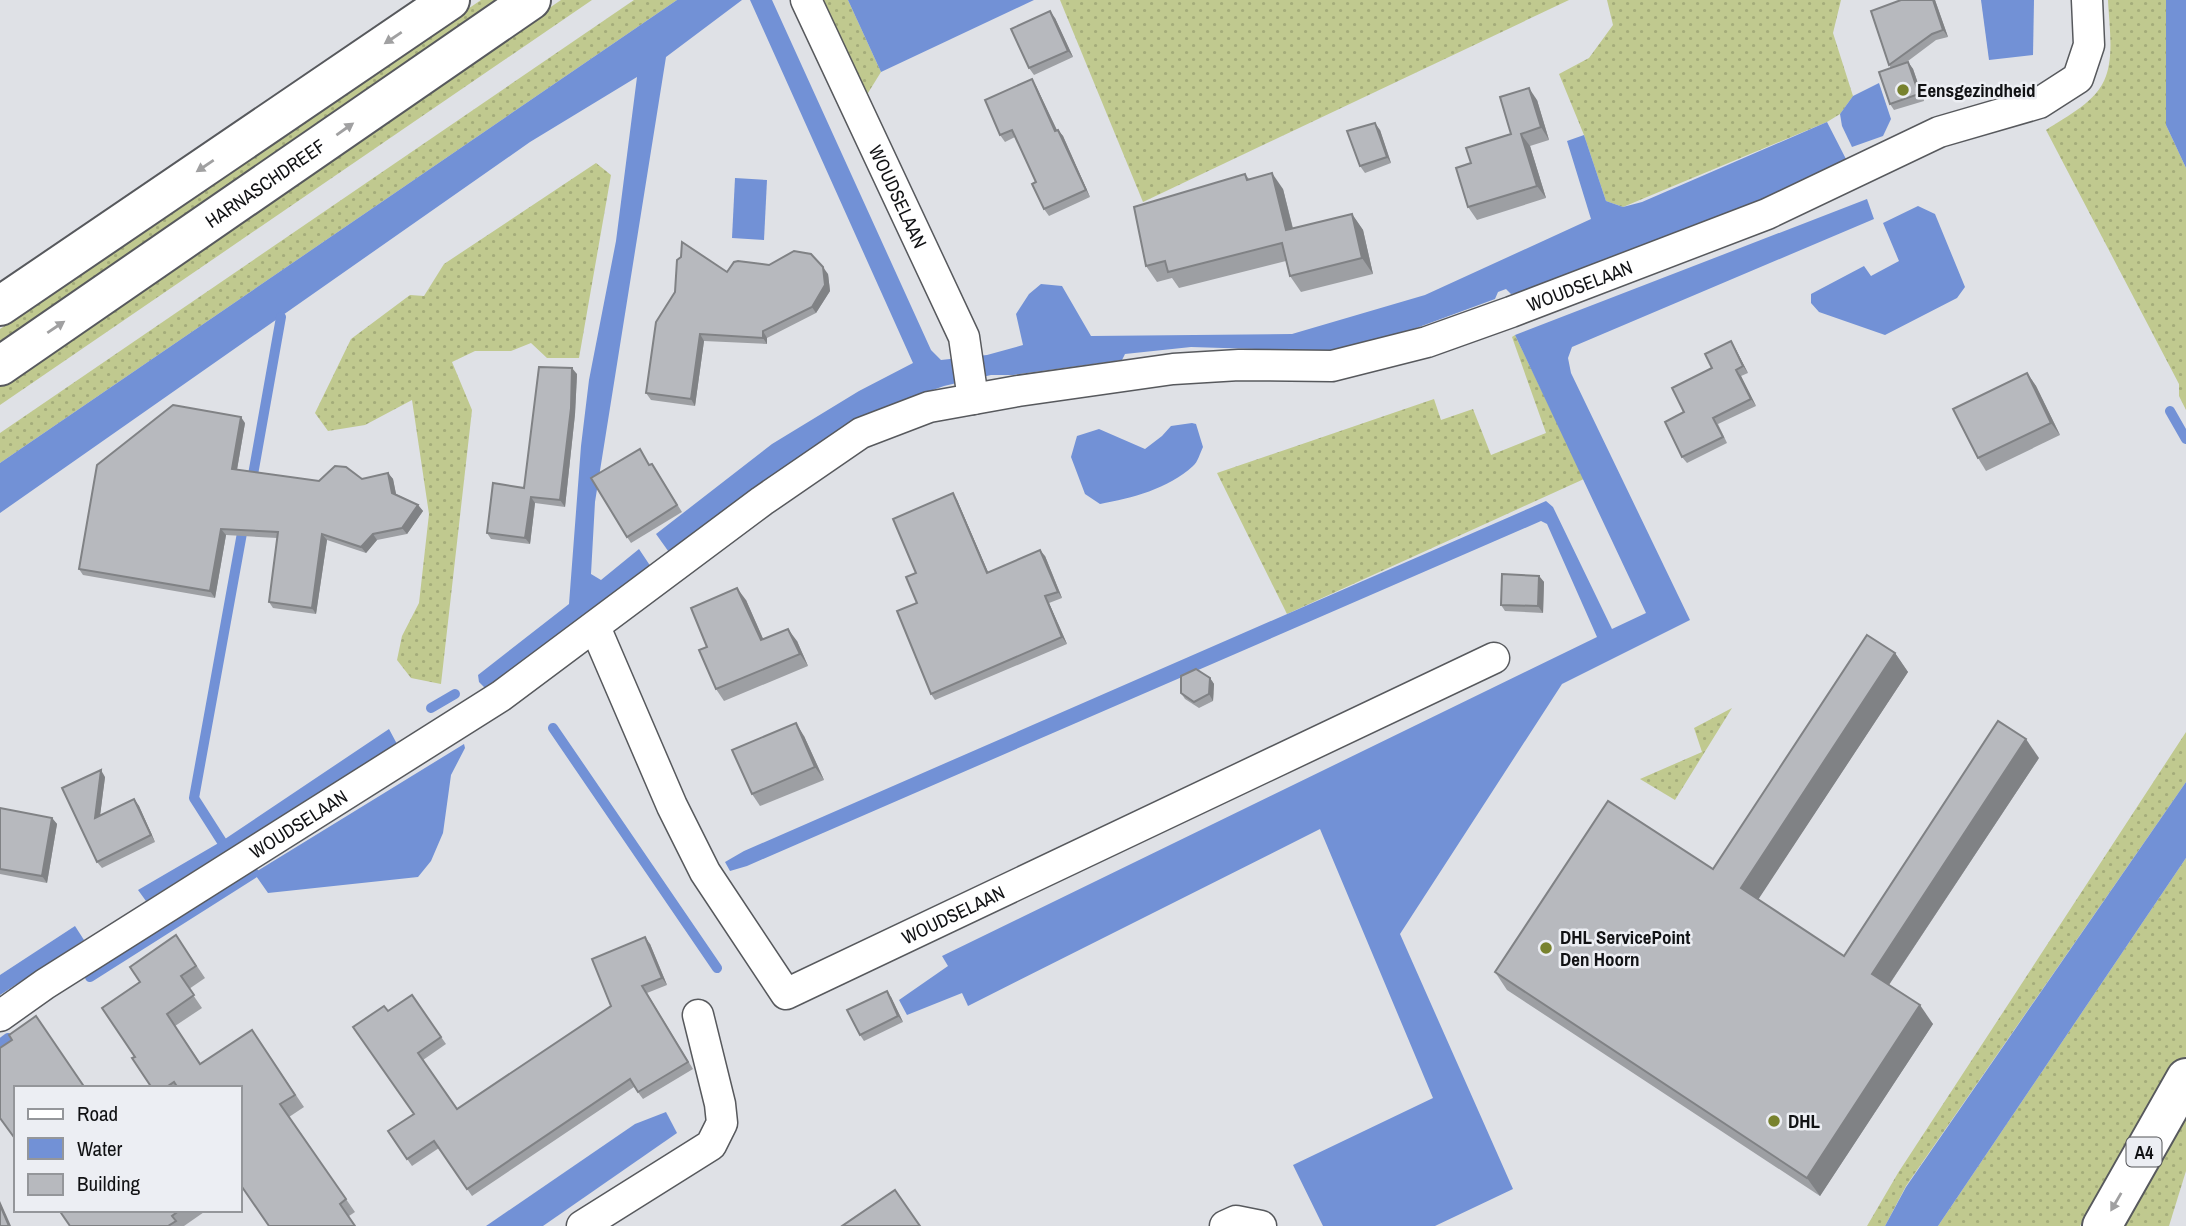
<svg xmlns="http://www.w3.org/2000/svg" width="2186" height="1226" font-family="'Archivo Narrow',sans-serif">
<defs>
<pattern id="grass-dots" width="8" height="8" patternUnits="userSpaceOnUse" patternTransform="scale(1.75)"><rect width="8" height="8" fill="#c0c98f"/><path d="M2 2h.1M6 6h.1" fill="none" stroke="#a4ac7a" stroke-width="1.8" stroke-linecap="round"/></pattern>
</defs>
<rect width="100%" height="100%" fill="#dfe1e6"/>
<g fill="url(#grass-dots)">
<path d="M481 0H516L0 353V329Z"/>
<path d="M561 0H592L0 405V383Z"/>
<path d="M634 0H677L0 463V433Z"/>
<path d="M817 0H848L881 72 863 101Z"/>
<path d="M1060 0H1569L1143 202Z"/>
<path d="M1607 0H1841L1833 33 1853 96 1840 114 1827 122 1623 207 1606 201 1584 135 1559 74 1589 58 1613 25Z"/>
<path d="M2108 0H2166V125L2186 168V410L2179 396V384L2046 130C2067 116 2097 102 2106 76 2114 54 2109 23 2108 0Z"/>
<path d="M596 163 611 175 579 358H547L531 343 511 351H475L452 362 472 410 441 684 411 678 397 660 402 636 419 603 429 514 412 400 365 425 328 431 315 413 351 339 410 295 424 296 444 264Z"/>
<path d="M1515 335 1584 479 1287 614 1217 473 1434 399 1441 420 1473 409 1491 455 1546 433 1512 337Z"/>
<path d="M1732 708 1675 800 1640 779 1702 752 1694 728Z"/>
<path d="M2186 732V782L1906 1186 1885 1226H1867L1898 1173Z"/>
<path d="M2186 858V1056L2080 1226H1938Z"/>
<path d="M2186 1106V1171L2169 1226H2116Z"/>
</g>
<g fill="#7291d6">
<path d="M677 0H742L666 57 595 502 591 574 601 580 639 549 651 567 569 631 485 688 479 682 478 675 569 604 581 446 589 380 616 241 637 77 530 142 0 513V463Z"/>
<path d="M750 0H772L931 350 941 360 987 355 1023 345 1016 314 1029 294 1041 284 1062 286 1091 336 1292 334 1425 295 1591 219 1567 141 1584 135 1606 201 1623 207 1642 202 1827 122 1847 161 1747 208 1538 289 1511 294 1506 289 1498 292 1495 299 1362 348 1300 357 1291 350 1191 347 1125 354 1122 360 1013 375H991L944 386 891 405 796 459 671 555 656 534 772 444 859 391 913 363Z"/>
<path d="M848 0H1034L881 72Z"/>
<path d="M1981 0H2034L2033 55 1989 60Z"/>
<path d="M2166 0H2186V168L2166 125Z"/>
<path d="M1879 83 1891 119 1883 136 1852 147 1842 126 1840 114 1853 96Z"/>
<path d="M735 178 767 180 764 240 732 238Z"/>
<path d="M1867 199 1874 219 1572 347 1568 358 1571 373 1690 620 1562 684 1400 934 1513 1189 1435 1226H1323L1293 1165 1433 1098 1320 829 968 1006 962 993 907 1015 899 1000 948 966 942 956 1597 637 1547 524 1541 521 747 866 730 871 725 862 744 851 1546 501 1553 507 1612 629 1646 613 1515 335Z"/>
<path d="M1918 206 1935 214 1965 287 1957 298 1885 335 1819 312 1811 303V294L1864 266 1871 276 1899 261 1883 223Z"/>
<path d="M1192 423 1196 424 1203 447C1200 453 1198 462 1193 466 1168 489 1132 498 1100 504L1085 494 1071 457 1077 436 1099 429 1145 449 1162 436 1171 426Z"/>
<path d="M389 729 397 744 146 901 138 890 222 841Z"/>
<path d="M464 744 465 748 451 775 443 833 431 861 418 877 268 893 254 873Z"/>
<path d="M2186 782V858L1938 1226H1885L1906 1187Z"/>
<path d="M75 926 84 940 0 995V975Z"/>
<path d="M666 1112 677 1133 543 1226H486L635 1124Z"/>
</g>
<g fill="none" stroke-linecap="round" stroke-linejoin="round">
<g stroke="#7291d6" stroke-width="10">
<path d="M2170 411 2186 439"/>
<path d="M251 486 281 317"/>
<path d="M431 708 455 694"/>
<path d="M553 728 717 968"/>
<path d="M224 845 194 798 244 522"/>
<path d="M90 977 254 873"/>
<path d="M0 1044 8 1038"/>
</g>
<g stroke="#57595d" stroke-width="33">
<g id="street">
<path id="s1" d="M806 0 964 337 973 399"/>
<path id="s2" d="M595 627 672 806 705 872 786 994 1494 658"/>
<path id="s3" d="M0 1016 45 984 501 696 762 501 861 433 929 407 1018 391 1173 369 1239 365 1332 366 1427 342 1511 312 1767 214 1939 132 2039 103 2078 78 2089 45 2087 0"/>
<path d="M582 1226 711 1145 722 1123 720 1104 698 1015"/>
<path d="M1225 1226 1236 1221 1261 1226"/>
</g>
</g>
<g stroke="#57595d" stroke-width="42">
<g id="secondary">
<path d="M0 306 450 0"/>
<path id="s4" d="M0 366 531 0"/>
</g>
</g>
<g stroke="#57595d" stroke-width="42">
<path id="highway" d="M2102 1226 2186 1078"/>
</g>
<use href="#street" stroke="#fff" stroke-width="30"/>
<use href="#secondary" stroke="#fff" stroke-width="38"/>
<use href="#highway" stroke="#fff" stroke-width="38"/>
</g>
<g fill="#9d9fa3">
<path d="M1901 0H1935L1948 37 1936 40 1904 64 1908 62 1913 69 1924 101 1894 110 1890 104 1891 68 1889 65Z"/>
<path d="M1055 18 1073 57 1034 75 1029 68Z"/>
<path d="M1036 86 1057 130H1058L1063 136 1090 197 1049 216 1044 209 1036 182 1015 137 1005 142 1000 135Z"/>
<path d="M1537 100 1549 140 1530 146 1546 198 1477 220 1468 207 1471 163 1511 134Z"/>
<path d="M1380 130 1391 163 1365 173 1360 166Z"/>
<path d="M1245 174 1249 179 1283 189 1293 228 1352 214 1363 230 1373 274 1301 292 1290 276 1286 261 1179 288 1172 278 1157 282 1146 266Z"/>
<path d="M727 272 828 274 830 291 816 313 767 338V344L704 341 695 406 651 400 646 393Z"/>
<path d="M1735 348 1748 373 1741 376 1756 406 1718 424 1727 443 1687 463 1682 457 1684 412Z"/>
<path d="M2027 373 2036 386 2060 435 1986 471 1978 458Z"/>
<path d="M577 374 575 414 565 507 535 503 530 544 491 539 487 533 524 488Z"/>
<path d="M245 423 237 470 319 481 362 479 388 473 393 479 396 494 418 505 423 511 407 534 377 540 366 553 327 540 316 614 273 608 269 602 277 538 226 535 215 598 83 575 79 569Z"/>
<path d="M649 465 656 470 682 512 631 543 627 537Z"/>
<path d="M957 500 988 572 1045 556 1062 598 1049 603 1067 644 935 700 931 694 917 603 916 573Z"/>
<path d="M1539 576 1544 582 1543 613 1505 611 1501 605Z"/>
<path d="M746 600 763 639 797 641 808 666 724 701 716 689 707 647Z"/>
<path d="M1895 653 1908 672 1758 899 1844 956 2039 758 1889 985 1933 1024 1820 1196 1507 990 1495 972 1713 869Z"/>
<path d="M1210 678 1214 684 1213 701 1199 708 1185 699 1181 693Z"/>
<path d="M804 736 824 780 760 806 752 794Z"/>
<path d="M105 777 100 815 134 799 139 806 155 842 102 868 97 862 62 788Z"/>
<path d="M0 808 52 818 57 824 47 883 0 874Z"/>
<path d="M176 935 205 978 189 989 202 1008 175 1026 201 1064 252 1030 304 1107 289 1117 355 1212 349 1216 242 1187 240 1189V1088H152L135 1057 140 982Z"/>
<path d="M650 944 667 985 647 993 693 1069 643 1099 634 1087 472 1196 439 1148 412 1166 388 1131 414 1114 388 1011 412 995 446 1044 423 1060 457 1109 611 1006Z"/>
<path d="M891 997 903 1022 864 1041 860 1035Z"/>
<path d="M59 1210H207L184 1226H70Z"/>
</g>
<g fill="#808285">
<path d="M1933 0H1935L1948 37 1943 30Z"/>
<path d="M1050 11 1055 18 1073 57 1068 51Z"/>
<path d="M1908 62 1913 69 1924 101 1919 94Z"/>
<path d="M1032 79 1036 86 1060 137 1055 131Z"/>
<path d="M1529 88 1537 100 1549 140 1541 127Z"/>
<path d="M1375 123 1380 130 1391 163 1387 157Z"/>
<path d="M1058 130 1063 136 1090 197 1086 190Z"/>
<path d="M1521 134 1530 146 1546 198 1537 186Z"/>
<path d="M1272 173 1283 189 1297 246 1286 230Z"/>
<path d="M1352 214 1363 230 1373 274 1362 258Z"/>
<path d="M823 267 828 274 830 291 816 313 812 307Z"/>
<path d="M763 331 767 338V344L763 338Z"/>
<path d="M700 334 704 341 695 406 691 399Z"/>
<path d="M1731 341 1735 348 1748 373 1743 366Z"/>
<path d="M572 368 577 374 575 414 565 507 560 500Z"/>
<path d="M1736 370 1741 376 1756 406 1751 399Z"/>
<path d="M2027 373 2036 386 2060 435 2051 423Z"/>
<path d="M241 417 245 423 236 475 232 469Z"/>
<path d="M388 473 393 479 397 499 392 493Z"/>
<path d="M953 493 957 500 991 579 987 573Z"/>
<path d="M531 497 535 503 530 544 525 538Z"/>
<path d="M418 505 423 511 407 534 402 528Z"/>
<path d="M221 529 226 535 215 598 210 591Z"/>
<path d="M322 534 327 540 316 614 312 608Z"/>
<path d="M373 534 377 540 366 553 361 547Z"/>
<path d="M1040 550 1045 556 1062 598 1058 592Z"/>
<path d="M1539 576 1544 582 1543 613 1538 606Z"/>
<path d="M737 588 746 600 769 652 761 640Z"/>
<path d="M1045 596 1049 603 1067 644 1062 637Z"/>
<path d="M788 629 797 641 808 666 800 654Z"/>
<path d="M1895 653 1908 672 1754 906 1741 888Z"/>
<path d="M1210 678 1214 684 1213 701 1209 694Z"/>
<path d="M796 723 804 736 824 780 815 767Z"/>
<path d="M2026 739 2039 758 1884 992 1872 974Z"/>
<path d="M101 770 105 777 99 824 95 818Z"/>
<path d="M134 799 139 806 155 842 151 835Z"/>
<path d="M52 818 57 824 47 883 42 876Z"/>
<path d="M645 937 650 944 667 985 662 978Z"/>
<path d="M887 991 891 997 903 1022 898 1016Z"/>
<path d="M1920 1005 1933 1024 1820 1196 1807 1178Z"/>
<path d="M0 1201 11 1226H9L0 1205Z"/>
</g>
<g fill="#b7b9be" stroke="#808285" stroke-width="2">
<path d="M1901 0H1933L1943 30 1932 34 1889 65 1871 11Z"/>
<path d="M1050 11 1068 51 1029 68 1011 29Z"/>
<path d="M1908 62 1919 94 1890 104 1879 72Z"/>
<path d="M1032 79 1055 131 1058 130 1086 190 1044 209 1032 184 1036 182 1012 130 1000 135 985 100Z"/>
<path d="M1529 88 1541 127 1521 134 1537 186 1468 207 1456 168 1471 163 1466 148 1511 134 1500 97Z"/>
<path d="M1375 123 1387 157 1360 166 1347 131Z"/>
<path d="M1272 173 1286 230 1352 214 1362 258 1290 276 1282 243 1168 272 1165 261 1146 266 1134 207 1245 174 1247 180Z"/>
<path d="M682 242 727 272 734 262 738 261 769 265 794 251 811 254 823 267 825 285 812 307 763 331V338L700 334 691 399 646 393 656 322 675 292 677 260 681 257Z"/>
<path d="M1731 341 1743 366 1736 370 1751 399 1713 418 1723 437 1682 457 1665 422 1684 412 1672 388 1712 368 1705 354Z"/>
<path d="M539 367 572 368 571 408 560 500 531 497 525 538 487 533 493 483 524 488Z"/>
<path d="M2027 373 2051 423 1978 458 1953 409Z"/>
<path d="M173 405 241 417 232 469 319 481 335 466 346 467 362 479 388 473 392 493 418 505 402 528 373 534 361 547 322 534 312 608 269 602 278 532 221 529 210 591 79 569 97 465Z"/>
<path d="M640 449 649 465 652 464 677 505 627 537 591 478Z"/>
<path d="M953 493 987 573 1040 550 1058 592 1045 596 1062 637 931 694 897 611 917 603 906 577 916 573 893 519Z"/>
<path d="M1502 574 1539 576 1538 606 1501 605Z"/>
<path d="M737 588 761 640 788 629 800 654 716 689 699 650 707 647 691 608Z"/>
<path d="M1867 635 1895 653 1741 888 1844 956 1998 721 2026 739 1872 974 1920 1005 1807 1178 1495 972 1608 801 1713 869Z"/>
<path d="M1196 669 1210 678 1209 694 1194 702 1181 693V676Z"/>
<path d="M796 723 815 767 752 794 732 750Z"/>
<path d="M101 770 95 818 134 799 151 835 97 862 62 788Z"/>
<path d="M0 808 52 818 42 876 0 869Z"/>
<path d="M176 935 196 966 181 976 194 995 167 1014 200 1064 252 1030 295 1095 280 1104 346 1199 340 1204 355 1226H269L240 1184V1088H178L174 1082 165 1088H152L132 1058 135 1057 102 1008 140 982 130 967Z"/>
<path d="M645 937 662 978 642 986 688 1062 638 1092 630 1079 467 1189 434 1141 407 1159 388 1131 414 1114 353 1027 384 1006 388 1011 412 995 441 1037 418 1053 457 1109 611 1006 592 959Z"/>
<path d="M887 991 898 1016 860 1035 847 1010Z"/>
<path d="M36 1016 85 1088H16V1140L0 1118V1048L12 1040 9 1035Z"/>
<path d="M895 1190 920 1226H842Z"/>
<path d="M0 1205 9 1226H0Z"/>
<path d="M59 1210H180L172 1216 176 1221 168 1226H70Z"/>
</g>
<defs><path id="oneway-solid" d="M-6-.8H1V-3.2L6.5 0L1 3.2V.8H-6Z" transform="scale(1.75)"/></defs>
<g fill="#a0a0a1">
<use href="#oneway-solid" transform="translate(393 38) rotate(146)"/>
<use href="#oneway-solid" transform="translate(345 129) rotate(-35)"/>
<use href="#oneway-solid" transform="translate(205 166) rotate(146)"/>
<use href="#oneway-solid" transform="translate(56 327) rotate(-34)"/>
<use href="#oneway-solid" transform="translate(2116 1202) rotate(120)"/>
</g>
<g fill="#78822e" stroke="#eceef3" stroke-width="2.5">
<circle cx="1903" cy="90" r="7"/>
<circle cx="1546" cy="948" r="7"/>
<circle cx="1774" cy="1121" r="7"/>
</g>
<g text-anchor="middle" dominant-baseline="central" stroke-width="5" stroke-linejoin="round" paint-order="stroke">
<rect fill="#eceef3" stroke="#535457" stroke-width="2" x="2126.5" y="1137.5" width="35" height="29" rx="5"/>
<g font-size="18" font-weight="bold" fill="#111214">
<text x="2144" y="1152">A4</text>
</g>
<g font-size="19" font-weight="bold" fill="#111214" stroke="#eceef3" text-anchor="start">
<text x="1917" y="90">Eensgezindheid</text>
<text x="1560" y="937">DHL ServicePoint<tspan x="1560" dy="22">Den Hoorn</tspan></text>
<text x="1788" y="1121">DHL</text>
</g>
<g font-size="19" fill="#111214" stroke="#eceef3">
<text stroke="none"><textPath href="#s4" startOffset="322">HARNASCHDREEF</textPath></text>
<text stroke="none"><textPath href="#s1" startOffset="217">WOUDSELAAN</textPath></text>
<text stroke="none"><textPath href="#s3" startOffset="1780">WOUDSELAAN</textPath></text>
<text stroke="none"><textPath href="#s3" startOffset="355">WOUDSELAAN</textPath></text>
<text stroke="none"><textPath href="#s2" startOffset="600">WOUDSELAAN</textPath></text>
</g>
</g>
<rect x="14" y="1086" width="228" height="126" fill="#eceef3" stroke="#94969a" stroke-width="2"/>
<rect x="28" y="1109" width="35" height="10" fill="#ffffff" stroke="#94969a" stroke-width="2"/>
<text x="77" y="1121" font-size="21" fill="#111214">Road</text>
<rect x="28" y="1138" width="35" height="21" fill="#7291d6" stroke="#94969a" stroke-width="2"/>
<text x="77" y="1156" font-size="21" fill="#111214">Water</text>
<rect x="28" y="1174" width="35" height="21" fill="#b7b9be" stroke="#94969a" stroke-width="2"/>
<text x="77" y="1191" font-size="21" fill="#111214">Building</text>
</svg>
